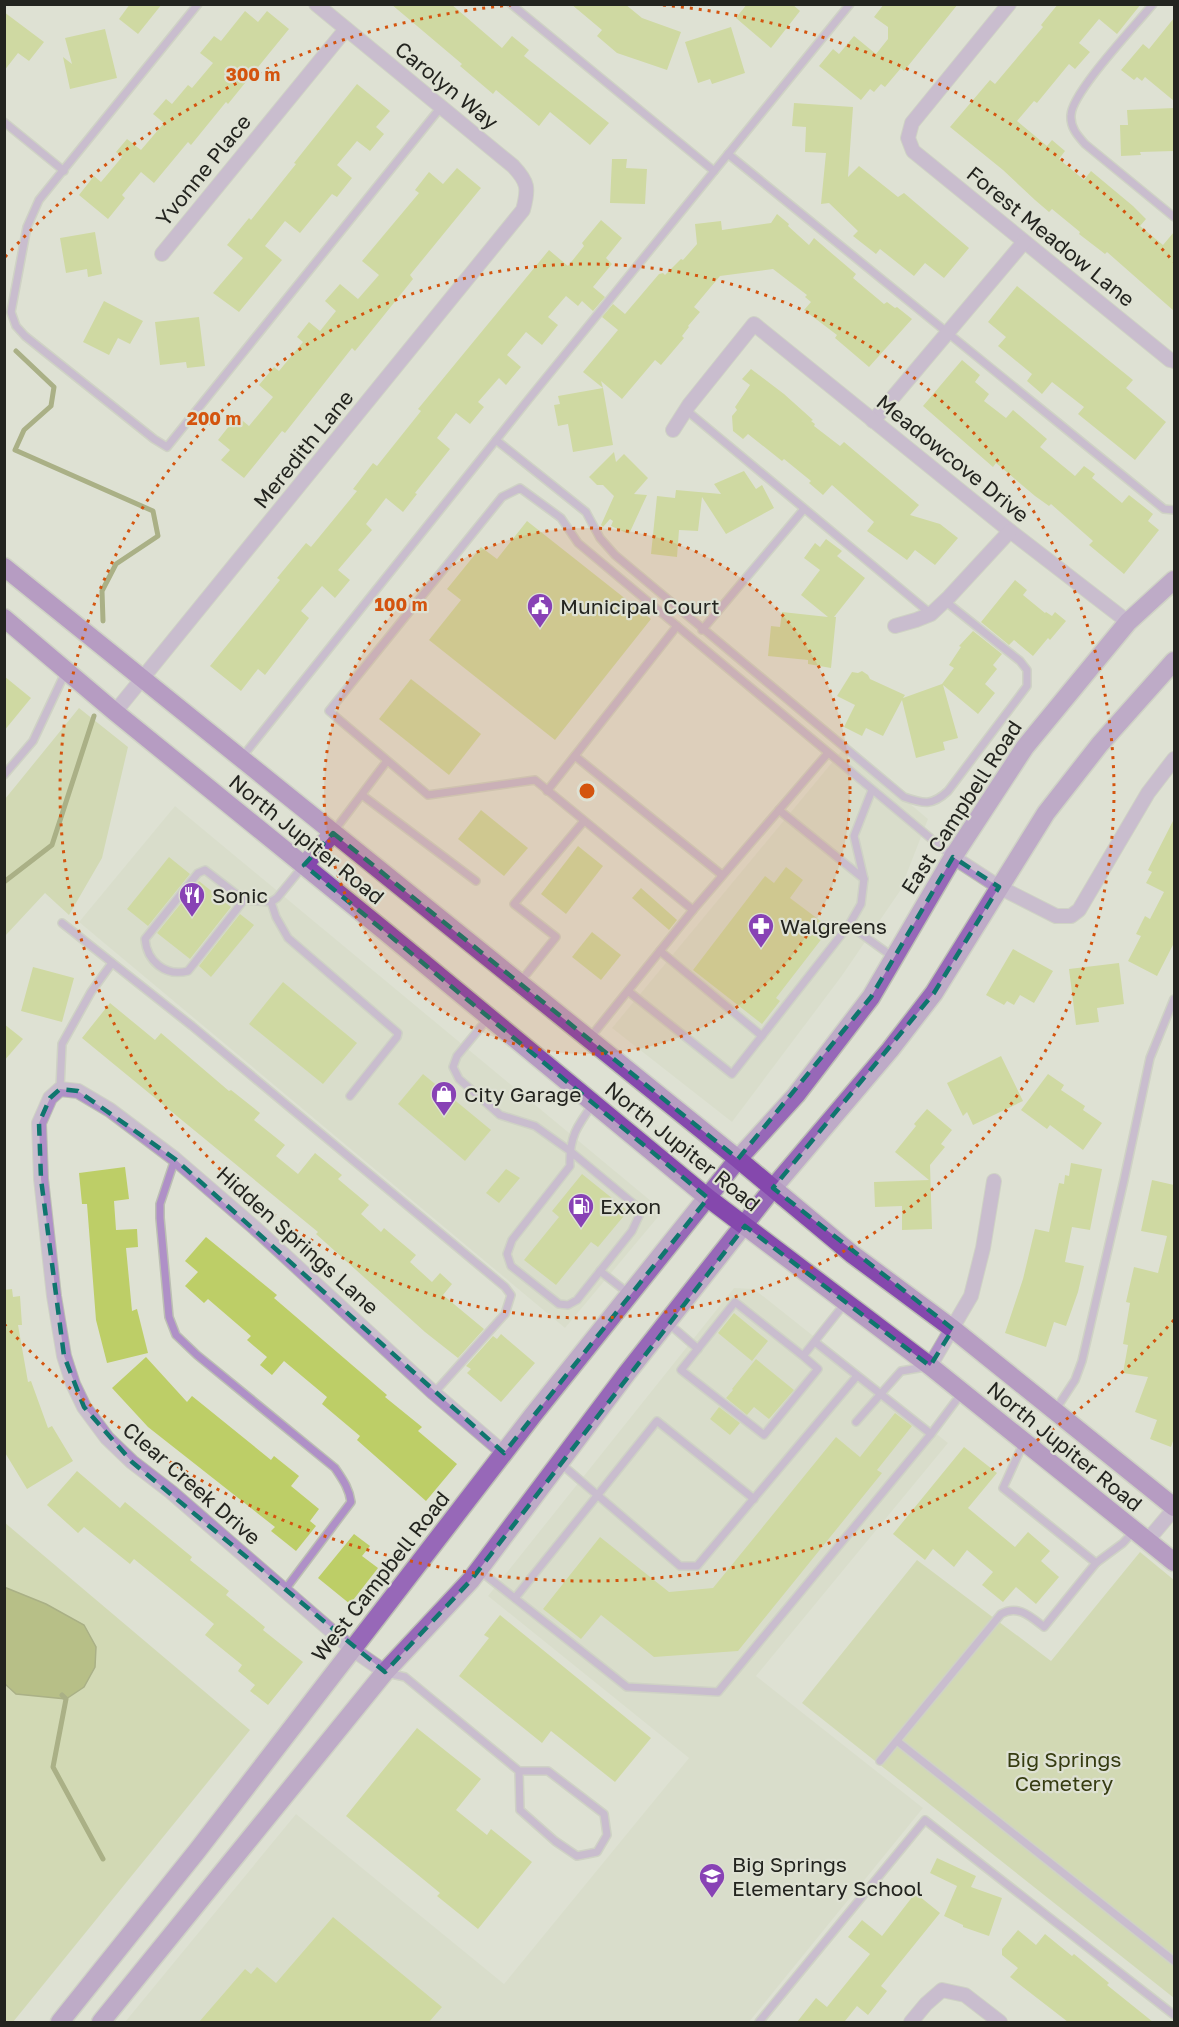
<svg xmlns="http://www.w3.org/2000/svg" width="1179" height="2027" font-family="'Golos Text',sans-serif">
<rect width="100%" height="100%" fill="#dee1d3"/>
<g fill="#d3d8c2">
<path d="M844 748 928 819 900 891 841 977 732 1122 612 1028Z"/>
<path d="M175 806 663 1211 565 1328 79 922Z"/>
<path d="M734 1288 754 1289 948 1443 756 1676 923 1808 749 2022H125L296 1814 504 1984 689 1758 488 1596Z"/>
</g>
<g fill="#c3cf8f">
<path d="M79 708 128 747 102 858 69 915 45 893 5 936V799Z"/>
<path d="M4 1522 250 1730 13 2022H4Z"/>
<path d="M1140 1552 1174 1580V1998L802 1703 917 1560 1051 1661Z"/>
</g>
<path fill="#88962c" stroke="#6a7428" stroke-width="1.5" d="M4 1587 46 1604 84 1625 96 1647 95 1667 84 1687 66 1699 16 1694 5 1684Z"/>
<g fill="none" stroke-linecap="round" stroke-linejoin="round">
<g stroke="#6a7428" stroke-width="5">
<path d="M16 351 54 387 51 406 24 430 15 450 153 511 158 536 116 564 102 591 103 621"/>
<path d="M4 882 52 845 94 716"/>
<path d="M62 1695 66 1699 53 1767 103 1859"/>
</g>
</g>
<g fill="#bdce67">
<path d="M130 4H162L138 34 119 19Z"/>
<path d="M391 4H451L502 48 512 36 529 50 524 56 609 123 590 145 550 112 539 126 496 90 493 94 460 66 462 64Z"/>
<path d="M571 4H625L642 18 681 32 667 70 617 53 597 36 602 30Z"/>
<path d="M747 4H792L800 11 771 48 736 18Z"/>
<path d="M884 4H958L904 71 901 68 885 87 881 84 874 92 870 89 861 100 819 66 833 49 839 54 854 36 876 54 888 39V27L874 17Z"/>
<path d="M1058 4H1141L1117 34 1099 19 1079 43 1090 52 1075 69 1069 64 1037 103 1034 101 1017 121 1047 146 1052 140 1065 151 1059 159 1084 180 1091 171 1133 206 1146 219 1140 226 1163 245 1174 232V311L1107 252 1105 254 1079 234 1080 232 1052 209 1049 212 1035 200 1003 170 950 127 990 80 995 84 1043 27 1041 25Z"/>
<path d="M245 11 258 22 267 11 289 29 228 104 226 102 191 145 188 142 154 183 141 172 122 195 125 198 108 219 79 195 94 176 101 182 122 157 116 152 127 139 141 150 164 123 153 114 166 99 172 104 188 85 192 88 213 63 200 53 214 36 221 41Z"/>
<path d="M4 12 44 42 29 61 18 53 4 71Z"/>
<path d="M1174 18V101L1145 77 1142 81 1137 77 1134 80 1121 70 1143 44 1149 49Z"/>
<path d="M731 27 745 73 712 84 710 79 698 83 685 42Z"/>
<path d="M105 29 117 78 70 89 63 57 72 64 65 38Z"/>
<path d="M357 84 390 111 376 127 384 134 370 151 357 141 337 165 352 178 337 197 332 194 300 233 285 221 265 246 282 260 239 312 213 293 243 258 227 245 249 218 251 220 296 164 294 163Z"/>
<path d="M794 103 853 107 848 177 859 166 898 197 904 193 969 248 944 278 925 263 914 276 880 249 876 254 853 236 858 231 829 203 821 204 826 153 805 152 806 127 792 126Z"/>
<path d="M1174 108V151L1140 152 1141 155 1121 156 1120 125H1128L1127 110Z"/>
<path d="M612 159H627L626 168 647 169 645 204 610 203Z"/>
<path d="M457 168 481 188 410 275 413 279 381 319 355 351 352 348 285 433 282 431 244 478 221 460 230 450 218 440 237 416 249 426 273 397 259 385 274 367 279 371 303 342 297 337 309 322 320 331 336 311 325 301 340 284 358 299 379 275 362 261 419 193 415 190 429 172 443 184Z"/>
<path d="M777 214 789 224 788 226 809 245 814 238 829 251 856 274 853 278 884 304 887 302 895 308 897 307 912 319 869 367 835 338 837 335 804 310 811 302 805 297 807 295 773 269 720 276 694 307 700 312 688 326 689 327 682 336 684 338 661 365 655 360 622 399 601 381 603 388 583 372 618 330 602 317 613 304 625 314 659 274 663 273 665 275 681 259 683 260 697 244 695 224 721 221 722 230 771 223Z"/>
<path d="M601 220 622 238 606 258 612 264 593 287 605 297 593 311 582 301 578 306 566 296 548 317 558 325 542 345 526 332 507 355 521 367 506 385 499 378 478 402 484 407 470 424 456 413 437 438 450 449 415 493 417 494 403 512 386 498 366 524 372 530 338 570 350 580 335 598 322 586 301 611 309 618 265 675 258 669 241 691 210 666 280 580 277 578 306 543 311 547 357 491 353 489 373 463 377 466 421 411 418 409 549 250 568 266 584 246 582 243Z"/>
<path d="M95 232 102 274 88 277 87 269 66 273 60 238Z"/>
<path d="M1017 286 1133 380 1126 388 1166 422 1135 460 1078 414 1084 407 1052 382 1042 394 1027 381 1032 374 998 346 1006 337 988 322Z"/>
<path d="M104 301 143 321 130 344 118 338 109 355 83 342Z"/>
<path d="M199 317 205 366 187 368 186 362 160 365 155 322Z"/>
<path d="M962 360 980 375 975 382 989 394 984 401 1006 418 1013 410 1047 439 1040 447 1075 476 1084 466 1095 474 1092 478 1122 503 1129 495 1153 514 1148 521 1159 530 1124 574 1089 545 1093 541 1051 504 1049 506 1035 496 996 463 993 467 923 406Z"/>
<path d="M751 369 784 394 813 420 811 421 815 424 814 426 840 446 844 442 919 505 910 515 940 524 958 538 935 565 915 550 907 560 867 531 874 522 832 485 823 495 809 483 811 481 784 459 782 461 748 434 743 439 733 431 732 416 737 410 735 407 750 385 742 379Z"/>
<path d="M603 388 613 445 573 452 568 424 558 426 554 405 560 404 558 396Z"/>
<path d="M614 452 616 462 624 454 648 478 634 494 647 495 629 534 611 526 613 521 610 519 603 527 601 525 614 496 603 485H597L589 477Z"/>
<path d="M744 471 756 489 762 485 774 508 726 534 702 497 698 531 679 530 677 557 651 554 657 496 675 498 676 490 721 494 714 484Z"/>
<path d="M527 521 651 619 555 740 429 640 461 600 447 589 481 547 497 559Z"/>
<path d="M826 539 842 551 837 556 865 578 834 617H836L831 668 808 664V660L768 656 771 626 780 627 782 612 828 617 801 595 820 570 804 558 815 543 820 547Z"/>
<path d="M1015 580 1027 590 1023 595 1045 613 1046 612 1052 616 1055 612 1066 621 1050 640 1048 638 1033 656 1014 640 1009 645 981 622Z"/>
<path d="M973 631 1002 654 993 665 997 669 985 684 995 693 978 714 943 685 958 738 943 742 945 750 916 758 902 700 883 736 866 728 862 736 844 727 855 705 837 696 852 672 858 673 862 671 868 675 870 679 905 695 903 698 942 684 954 668 949 665 961 647 959 646Z"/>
<path d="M4 676 31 698 4 731Z"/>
<path d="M411 679 481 734 449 775 379 719Z"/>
<path d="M481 810 528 848 504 876 458 839Z"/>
<path d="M1174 819V943L1157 976 1128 961 1141 936 1136 934 1145 916 1150 919 1164 892 1146 883 1152 872 1148 870Z"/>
<path d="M578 846 603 866 566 914 541 894Z"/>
<path d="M169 857 190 874 148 926 127 909Z"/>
<path d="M786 867 803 880 790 898 830 928 776 998 780 1001 762 1024 693 970 765 876 774 883Z"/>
<path d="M199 881 231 907 190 959 157 933Z"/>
<path d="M641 888 677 920 669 930 632 898Z"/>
<path d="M240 914 254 925 211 977 199 966Z"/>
<path d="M592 932 621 955 601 980 572 957Z"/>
<path d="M1013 949 1053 971 1034 1003 1020 995 1014 1005 1007 1001 1004 1005 986 995Z"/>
<path d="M1119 963 1124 1004 1097 1008 1099 1022 1076 1025 1069 969Z"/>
<path d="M33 967 74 978 62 1022 21 1011Z"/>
<path d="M283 982 357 1043 323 1084 249 1024Z"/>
<path d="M110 1003 155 1040 161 1033 229 1091 231 1090 260 1113 254 1120 285 1145 276 1156 298 1174 315 1153 342 1175 338 1179 369 1205 361 1214 381 1232 384 1228 416 1255 410 1262 432 1282 440 1273 452 1284 443 1295 484 1329 458 1358 425 1332 316 1234 318 1232 82 1038Z"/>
<path d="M4 1024 23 1039 4 1061Z"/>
<path d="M1001 1056 1023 1101 973 1125 967 1112 963 1116 947 1083Z"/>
<path d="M423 1074 491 1130 465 1161 398 1104Z"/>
<path d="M1048 1074 1064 1085 1061 1090 1085 1106 1083 1110 1102 1123 1083 1150 1050 1125 1047 1129 1021 1110Z"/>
<path d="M927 1109 952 1130 941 1144 945 1147 930 1165 932 1229 902 1230V1206L875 1207 874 1182 929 1180 895 1152 916 1126 914 1124Z"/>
<path d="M1071 1163 1102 1169 1090 1230 1072 1227 1065 1262 1084 1266 1078 1292 1066 1326 1054 1322 1046 1347 1005 1333 1023 1279 1035 1229 1049 1232 1059 1183 1064 1184 1065 1175 1069 1176Z"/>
<path d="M125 1167 129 1199 114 1201 116 1230 137 1229 138 1247 126 1248 132 1311 137 1309 148 1353 107 1363 96 1320 87 1204H82L79 1173Z"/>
<path d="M506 1169 520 1178 499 1203 486 1193Z"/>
<path d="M582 1174 628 1211 598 1247 591 1242 556 1285 524 1260 559 1217 552 1211Z"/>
<path d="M1152 1180 1174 1185V1438L1171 1447 1150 1439 1157 1420 1135 1412 1148 1377 1123 1373 1128 1345 1123 1344 1130 1303 1126 1302 1134 1267 1158 1273 1167 1236 1141 1231Z"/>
<path d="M206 1237 277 1295 274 1298 387 1395 385 1397 422 1427 418 1431 457 1464 426 1501 357 1440 360 1436 322 1404 327 1397 284 1361 272 1375 260 1365 267 1357 247 1340 251 1336 208 1299 204 1303 185 1286 198 1272 185 1261Z"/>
<path d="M12 1289 13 1297 20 1296 22 1325H18L28 1382 31 1381 48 1428 52 1426 73 1461 27 1489 4 1451V1290Z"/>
<path d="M734 1313 768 1341 752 1361 718 1333Z"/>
<path d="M501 1334 535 1363 501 1402 467 1373 471 1369 466 1366 493 1336 497 1339Z"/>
<path d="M146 1357 187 1402 192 1396 271 1460 274 1456 299 1476 291 1486 319 1509 310 1521 316 1526 296 1551 271 1531 275 1527 148 1427 112 1388Z"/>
<path d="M756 1359 794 1390 769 1419 754 1407 747 1415 726 1398 733 1390 732 1389Z"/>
<path d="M719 1407 740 1423 730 1435 710 1419Z"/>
<path d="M895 1413 912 1426 877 1470 882 1473 738 1651 654 1657 601 1615 581 1639 543 1609 600 1537 669 1592 713 1588 836 1437 860 1457Z"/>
<path d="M964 1447 997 1473 968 1508 1015 1547 1028 1532 1050 1551 1041 1561 1059 1577 1036 1604 1016 1587 1003 1602 982 1585 993 1572 967 1550 954 1567 933 1549 925 1560 893 1534Z"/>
<path d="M77 1471 120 1508 125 1502 192 1557 190 1560 229 1591 226 1595 265 1627 263 1630 303 1662 268 1705 250 1691 255 1685 238 1671 242 1665 205 1635 214 1624 134 1559 130 1564 84 1527 78 1533 47 1505Z"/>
<path d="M354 1534 370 1546 362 1556 378 1568 350 1604 318 1578Z"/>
<path d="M500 1615 651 1738 615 1782 551 1731 542 1743 459 1676 489 1638 484 1635Z"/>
<path d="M417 1728 481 1779 456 1810 487 1835 491 1829 532 1862 478 1929 437 1896 440 1893 346 1816Z"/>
<path d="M937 1858 976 1876 971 1887 1002 1898 989 1936 963 1927V1925L944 1916 957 1886 930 1873Z"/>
<path d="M913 1896H919L940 1913 881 1986 887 1991 868 2015 857 2006 845 2021 847 2022H797L816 1998 827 2007 870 1954 848 1937 862 1920 882 1936Z"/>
<path d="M333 1917 442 2007 429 2022H199L245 1969 251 1974 257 1967 276 1983Z"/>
<path d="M1018 1930 1036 1945 1045 1934 1072 1956 1074 1954 1109 1983 1107 1985 1153 2022H1068L1010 1977 1018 1968 1002 1955V1949Z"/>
</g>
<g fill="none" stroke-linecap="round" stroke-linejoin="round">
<g stroke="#bcbfb3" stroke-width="10">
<g id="lane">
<path d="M198 4 39 200 27 227 11 312 16 326 25 336 154 439 167 447 441 107"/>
<path d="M511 4 714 171"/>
<path d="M1153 4C1136 25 1072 92 1071 115 1070 127 1077 135 1085 144L1174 217"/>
<path d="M4 122 64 171"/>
<path d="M728 154 1164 509 1174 510"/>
<path d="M686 410 931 614"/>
<path d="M496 440 586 512 600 538 615 555 904 797C924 804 932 806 948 791L1027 686V670L1020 661 945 601"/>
<path d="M702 630 804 509"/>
<path d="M828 753 693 910 535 780 428 795 329 711 502 497 520 488 561 518 578 543 953 857"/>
<path d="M243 756 528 400 850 4"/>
<path d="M575 756 722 875"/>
<path d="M4 775 33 741 66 671"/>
<path d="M872 790 854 836 864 879 861 904 849 925 893 957"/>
<path d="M547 791 677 626"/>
<path d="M362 795 476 881"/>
<path d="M779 810 864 879"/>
<path d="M334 831 387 761"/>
<path d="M244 900 205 870 198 873 145 939C147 961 165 977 188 971L244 900 271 902 277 898 304 865"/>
<path d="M271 902 276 917 288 938 398 1033 397 1037 350 1096"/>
<path d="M62 923 192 1026 505 1287 511 1295 505 1314 434 1393"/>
<path d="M660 951 762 1036"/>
<path d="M521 981 556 937 514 904 584 821"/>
<path d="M628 991 732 1074 849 925"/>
<path d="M489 1017 457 1056 453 1067 459 1079 500 1115 535 1126 570 1151 635 1205 639 1216 632 1231 577 1300 568 1305 559 1304 511 1266 507 1254 512 1240 570 1166C569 1137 577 1126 593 1104"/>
<path d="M589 1039 693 910"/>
<path d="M60 1089 62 1044 91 992 112 963"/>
<path d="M175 1159 160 1204V1218L169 1317 176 1335 197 1355 335 1468C343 1480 349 1488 351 1502L284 1591"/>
<path d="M600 1271 628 1293"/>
<path d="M668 1323 698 1349"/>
<path d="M815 1342 931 1434"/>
<path d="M803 1356 818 1369 764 1435 681 1370 735 1302 803 1356 846 1302"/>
<path d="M1056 1409 1075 1380 1082 1361 1124 1180 1150 1058 1174 999"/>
<path d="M856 1422 901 1371 925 1367"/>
<path d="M1024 1442 1003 1488 1096 1563 1123 1543 1133 1532"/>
<path d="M560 1463 680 1566H697L857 1376"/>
<path d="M479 1570 627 1687 718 1692 931 1434 961 1394"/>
<path d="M515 1598 657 1421 754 1499"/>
<path d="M387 1673 405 1677 519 1771H548L604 1814 607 1835 597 1852 577 1856 555 1841 520 1810 519 1771"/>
<path d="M897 1741 1174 1961"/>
<path d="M880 1761 1001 1614C1018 1604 1031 1617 1044 1627L1096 1563"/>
<path d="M759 2022 925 1820 1174 2015"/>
</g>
</g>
<g stroke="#bcbfb3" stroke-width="16">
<g id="street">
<path d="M1009 4 912 123 908 138 913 151 1170 360 1174 361"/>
<path d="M162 254 346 29"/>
<path d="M873 421 1024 242"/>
<path d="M673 430 689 405 754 324 1010 531 1128 622"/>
<path d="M895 626 916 620 931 614 949 597 1010 531"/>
<path d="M115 712 523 210C529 188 528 182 513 166L316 4"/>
<path d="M953 857 999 887 1056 916H1071L1079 910 1148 793 1174 759"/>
<path d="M930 1366 971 1296 983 1248 994 1181"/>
<path d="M1147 1541 1174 1509"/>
<path d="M385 1672 352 1649 171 1492 132 1462 107 1438 84 1407 73 1384 64 1356 54 1296 41 1179 39 1123 50 1098 60 1089 78 1091 110 1110 175 1159 255 1228 434 1393 504 1453"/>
<path d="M911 2022 926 2004 942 1990 965 1995 1000 2022"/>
</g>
</g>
<g stroke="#bcbfb3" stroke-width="21">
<g id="secondary">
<path d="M60 2022 197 1851 533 1415 738 1159 796 1095 871 997 953 857 1025 747 1128 622 1174 580"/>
<path d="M101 2022 385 1672 471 1580 627 1373 773 1188 890 1050 934 993 1046 813 1100 744 1174 661"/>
</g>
</g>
<g stroke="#bcbfb3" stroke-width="21">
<g id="primary">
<path d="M4 567 738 1159 852 1254 953 1329 1174 1507"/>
<path d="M4 618 115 712 387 933 708 1198 930 1366 1174 1562"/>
<path d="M304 865 333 833"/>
</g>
</g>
<use href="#lane" stroke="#af90c7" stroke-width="7"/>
<use href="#street" stroke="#af90c7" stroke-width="14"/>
<use href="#secondary" stroke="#9768b8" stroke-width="18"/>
<use href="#primary" stroke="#8548ad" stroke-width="18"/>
</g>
<path d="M0 0H1179V2027H0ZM333 833 738 1159 871 997 953 857 999 887 934 993 773 1188 953 1329 930 1366 745 1226 471 1580 385 1672 132 1462 84 1407 64 1356 41 1179 39 1123 50 1098 60 1089 78 1091 175 1159 504 1453 708 1198 304 865Z" fill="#dee1d3" fill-opacity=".55" fill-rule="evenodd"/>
<path fill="none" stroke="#0f766e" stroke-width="4.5" stroke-dasharray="12 8" stroke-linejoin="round" d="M333 833 738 1159 871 997 953 857 999 887 934 993 773 1188 953 1329 930 1366 745 1226 471 1580 385 1672 132 1462 84 1407 64 1356 41 1179 39 1123 50 1098 60 1089 78 1091 175 1159 504 1453 708 1198 304 865Z"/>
<circle cx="587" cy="791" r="263" fill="#d4540e" fill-opacity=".12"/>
<g fill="none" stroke="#d4540e" stroke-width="3" stroke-dasharray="3 6">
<circle cx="587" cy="791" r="263"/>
<circle cx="587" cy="791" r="527"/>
<path d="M1174 1320A790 790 0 0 1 5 1325M5 257A790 790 0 0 1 511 5M663 5A790 790 0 0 1 1174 262"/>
</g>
<defs>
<g id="civic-pin" transform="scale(1.35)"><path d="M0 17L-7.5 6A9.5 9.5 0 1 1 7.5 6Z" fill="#8842b5" stroke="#dee1d3"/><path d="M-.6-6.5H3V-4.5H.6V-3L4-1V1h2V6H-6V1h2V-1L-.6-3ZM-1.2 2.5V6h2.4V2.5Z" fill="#fff"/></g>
<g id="restaurant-pin" transform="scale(1.35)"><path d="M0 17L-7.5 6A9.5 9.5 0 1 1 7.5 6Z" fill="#8842b5" stroke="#dee1d3"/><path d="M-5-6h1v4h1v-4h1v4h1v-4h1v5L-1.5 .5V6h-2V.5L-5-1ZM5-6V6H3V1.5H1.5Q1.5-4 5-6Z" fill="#fff"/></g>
<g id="pharmacy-pin" transform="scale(1.35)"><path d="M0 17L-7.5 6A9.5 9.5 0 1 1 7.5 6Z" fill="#8842b5" stroke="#dee1d3"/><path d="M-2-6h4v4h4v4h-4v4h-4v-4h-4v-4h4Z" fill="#fff"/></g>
<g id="shop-pin" transform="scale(1.35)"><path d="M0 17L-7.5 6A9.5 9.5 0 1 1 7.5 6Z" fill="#8842b5" stroke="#dee1d3"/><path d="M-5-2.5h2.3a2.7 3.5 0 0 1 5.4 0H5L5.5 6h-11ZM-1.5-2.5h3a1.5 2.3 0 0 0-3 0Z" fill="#fff"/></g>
<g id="fuel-pin" transform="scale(1.35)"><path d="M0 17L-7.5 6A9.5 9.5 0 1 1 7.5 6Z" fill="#8842b5" stroke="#dee1d3"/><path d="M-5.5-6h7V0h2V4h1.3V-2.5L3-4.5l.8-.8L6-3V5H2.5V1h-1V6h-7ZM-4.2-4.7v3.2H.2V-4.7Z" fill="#fff"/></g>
<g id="school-pin" transform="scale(1.35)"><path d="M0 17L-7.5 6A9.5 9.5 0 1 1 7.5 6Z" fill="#8842b5" stroke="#dee1d3"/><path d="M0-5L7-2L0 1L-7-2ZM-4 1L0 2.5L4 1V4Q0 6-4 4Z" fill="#fff"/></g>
</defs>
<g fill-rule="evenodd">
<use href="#civic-pin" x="540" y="606"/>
<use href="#restaurant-pin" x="192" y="895"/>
<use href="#pharmacy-pin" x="761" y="926"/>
<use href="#shop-pin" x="444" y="1094"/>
<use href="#fuel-pin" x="581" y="1206"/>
<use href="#school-pin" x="712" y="1876"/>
</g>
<g text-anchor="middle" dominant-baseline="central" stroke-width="4.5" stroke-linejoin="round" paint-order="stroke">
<g font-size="21" fill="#23241f" stroke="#dee1d3">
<text transform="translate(447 85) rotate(39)">Carolyn Way</text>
<text transform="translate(203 170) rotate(-51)">Yvonne Place</text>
<text transform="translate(1051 236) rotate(39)">Forest Meadow Lane</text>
<text transform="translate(303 449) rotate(-51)">Meredith Lane</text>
<text transform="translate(953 458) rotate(39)">Meadowcove Drive</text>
<text transform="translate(961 807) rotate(-57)">East Campbell Road</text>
<text transform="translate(307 839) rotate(39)">North Jupiter Road</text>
<text transform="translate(683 1146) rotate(39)">North Jupiter Road</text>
<text transform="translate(298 1240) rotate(42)">Hidden Springs Lane</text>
<text transform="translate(1065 1446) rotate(39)">North Jupiter Road</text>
<text transform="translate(192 1483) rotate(41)">Clear Creek Drive</text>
<text transform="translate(380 1576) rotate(-52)">West Campbell Road</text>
</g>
<g font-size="21" fill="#23241f" stroke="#dee1d3" text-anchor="start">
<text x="560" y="606">Municipal Court</text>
<text x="212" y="895">Sonic</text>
<text x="780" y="926">Walgreens</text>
<text x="464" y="1094">City Garage</text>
<text x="600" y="1206">Exxon</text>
<text x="732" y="1864">Big Springs<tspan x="732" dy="24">Elementary School</tspan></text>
</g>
<g font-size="21" fill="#363c11" stroke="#dee1d3">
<text x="1064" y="1759">Big Springs<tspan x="1064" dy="24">Cemetery</tspan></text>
</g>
</g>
<circle cx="587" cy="791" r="9" fill="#d4540e" stroke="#dee1d3" stroke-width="3"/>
<g font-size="18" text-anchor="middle" font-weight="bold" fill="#d4540e" stroke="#dee1d3" stroke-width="4.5" stroke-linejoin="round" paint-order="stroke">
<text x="253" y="81">300 m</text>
<text x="214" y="425">200 m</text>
<text x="401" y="611">100 m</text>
</g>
<rect width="1179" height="2027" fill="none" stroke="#23241f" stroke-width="12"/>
</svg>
